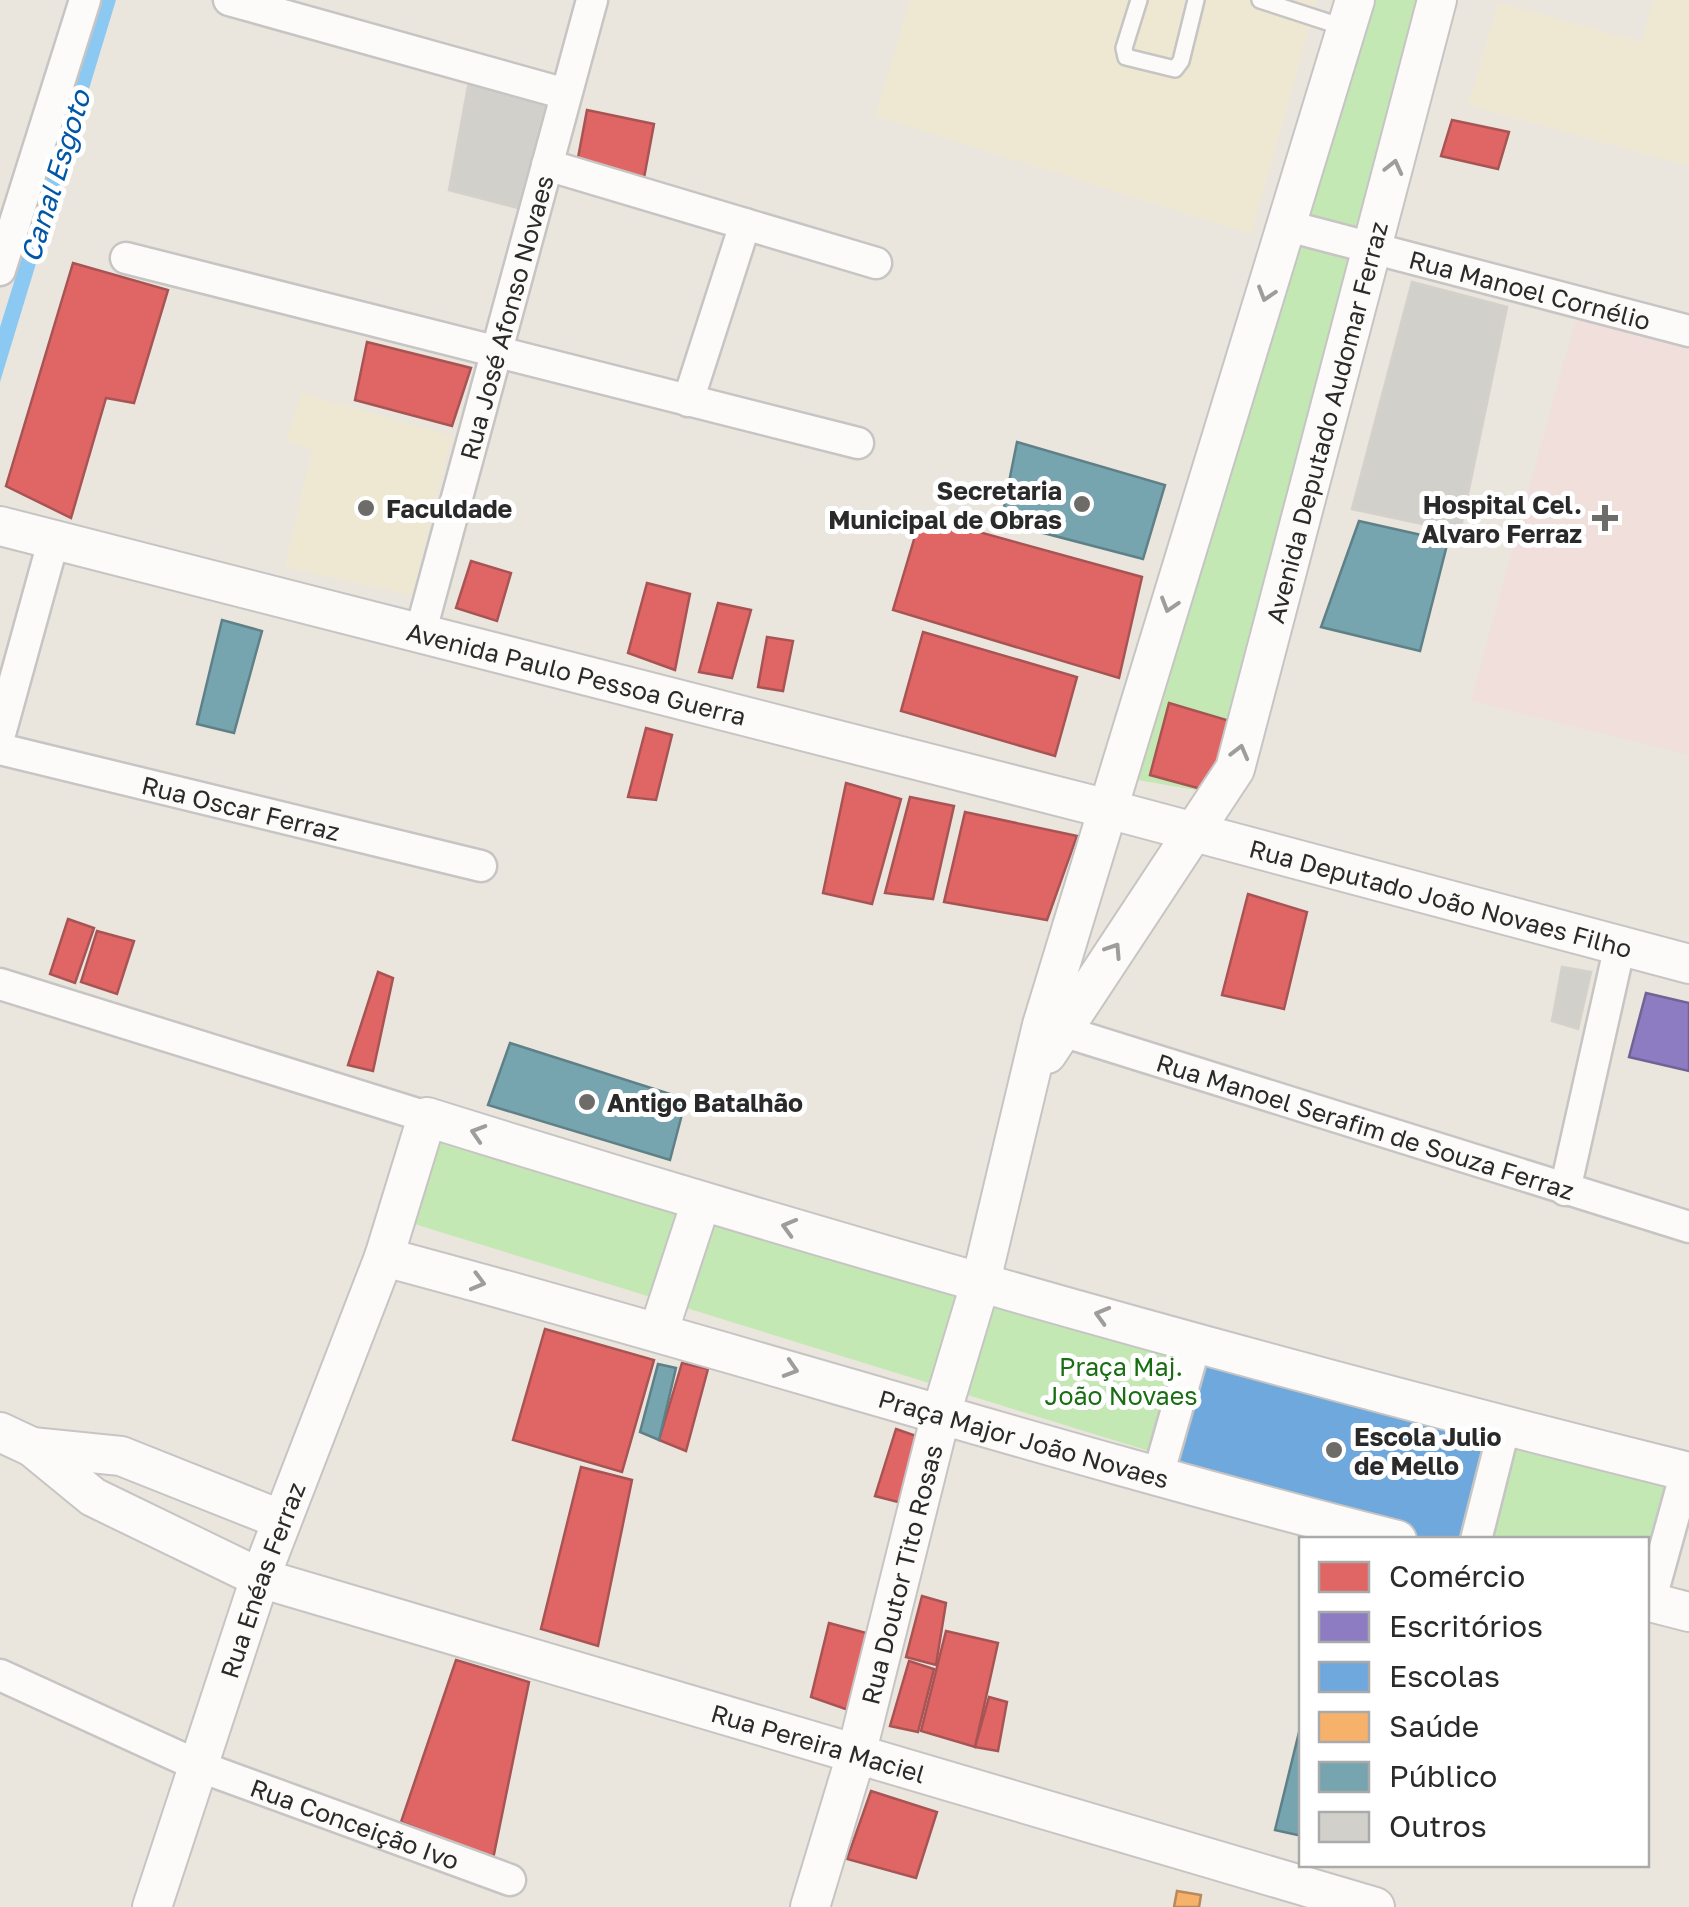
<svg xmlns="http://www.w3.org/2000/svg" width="1689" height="1907" font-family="'Golos Text',sans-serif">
<rect width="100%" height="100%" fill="#eae6de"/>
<g fill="#eee8d2">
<path d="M910 0H1317L1251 234 876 116Z"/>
<path d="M1653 0H1689V166L1468 105 1499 3 1642 42Z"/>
<path d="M301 393 452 436 412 595 285 567 312 450 287 441Z"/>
</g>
<path fill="#f0dfda" d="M1581 300 1689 336V755L1471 701Z"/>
<g fill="#c3e8b4">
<path d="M1335 0H1442L1224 795 1115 776Z"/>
<path d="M442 1125 1196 1342 1162 1455 408 1222Z"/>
<path d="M1518 1441 1673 1483 1647 1578 1646 1540H1493Z"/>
</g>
<path fill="#8cc9f2" d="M102 0H116L0 382V327Z"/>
<g fill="#e06666" stroke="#a95454" stroke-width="2.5">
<path d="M587 110 654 124 644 178 578 158Z"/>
<path d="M1452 120 1509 132 1498 169 1441 156Z"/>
<path d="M73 263 168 290 134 403 106 398 71 518 6 486Z"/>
<path d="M367 342 471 368 452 426 355 400Z"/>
<path d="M921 516 1142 577 1119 678 893 610Z"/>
<path d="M471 561 511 573 497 621 456 608Z"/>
<path d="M647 583 690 594 675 670 628 653Z"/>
<path d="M718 603 751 610 732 678 699 672Z"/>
<path d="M923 632 1077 677 1055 756 901 711Z"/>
<path d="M767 637 793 641 783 691 758 687Z"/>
<path d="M1169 703 1230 721 1212 792 1150 775Z"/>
<path d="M646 728 672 735 656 800 628 797Z"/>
<path d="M846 783 901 799 872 904 823 893Z"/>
<path d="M910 797 954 806 933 899 885 893Z"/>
<path d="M965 812 1077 836 1047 920 944 902Z"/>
<path d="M1248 894 1307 912 1284 1009 1222 995Z"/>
<path d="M68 919 94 928 75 983 50 974Z"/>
<path d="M97 931 134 941 117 994 81 982Z"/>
<path d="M378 972 393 978 373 1071 348 1065Z"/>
<path d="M545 1329 654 1360 622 1472 513 1440Z"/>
<path d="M682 1363 708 1369 686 1451 659 1440Z"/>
<path d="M896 1429 922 1438 902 1503 875 1496Z"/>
<path d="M581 1467 632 1480 598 1646 541 1629Z"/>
<path d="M922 1596 946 1603 936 1665 906 1657Z"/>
<path d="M829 1623 874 1635 851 1711 811 1697Z"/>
<path d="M946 1631 998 1643 975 1747 921 1731Z"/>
<path d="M456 1660 529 1682 493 1859 401 1822Z"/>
<path d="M909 1661 934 1669 918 1732 890 1726Z"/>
<path d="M989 1697 1007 1702 998 1751 975 1747Z"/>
<path d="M871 1791 937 1812 916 1878 847 1859Z"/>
</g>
<path fill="#8e7cc3" stroke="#706395" stroke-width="2.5" d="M1646 993 1689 1003V1071L1629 1057Z"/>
<path fill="#6fa8dc" stroke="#5a82a7" stroke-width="2.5" d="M1204 1360 1494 1430 1466 1540H1421L1175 1471Z"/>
<path fill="#f6b26b" stroke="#b98958" stroke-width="2.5" d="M1177 1891 1201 1895 1199 1907H1174Z"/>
<g fill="#76a5af" stroke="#5f8087" stroke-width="2.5">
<path d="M1017 442 1165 485 1143 559 1001 522Z"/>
<path d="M1359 521 1448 541 1420 651 1321 627Z"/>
<path d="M222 620 262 631 234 733 197 724Z"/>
<path d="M510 1043 686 1099 670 1160 488 1105Z"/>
<path d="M658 1364 676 1368 659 1440 640 1432Z"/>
<path d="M1302 1720V1836L1275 1830Z"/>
</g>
<g fill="#d2d0ca" stroke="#d4d1cb" stroke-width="2.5">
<path d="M469 81 546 100 518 208 449 190Z"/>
<path d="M1412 282 1507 307 1460 532 1352 509Z"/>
<path d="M1562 967 1591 972 1578 1029 1552 1021Z"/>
</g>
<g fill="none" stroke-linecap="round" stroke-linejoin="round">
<g stroke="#c6c5c4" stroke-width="20">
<g id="service">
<path d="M1139 0 1124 48 1126 57 1175 69 1181 61 1196 0"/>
<path d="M1260 0 1346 28"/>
</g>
</g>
<g stroke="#c6c5c4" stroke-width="35">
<g id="minor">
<path d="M229 0 566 94"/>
<path d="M547 165 876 263"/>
<path id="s1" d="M1288 226 1689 331"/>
<path d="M126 258 858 443"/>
<path d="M0 270 85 0"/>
<path d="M688 401 745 224"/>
<path id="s2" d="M420 634 592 0"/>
<path d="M0 734 53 542"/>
<path id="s3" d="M0 749 481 866"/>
<path d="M0 984 427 1117"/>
<path id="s4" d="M1043 1025 1689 1227"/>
<path d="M1565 1190 1620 945"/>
<path d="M1157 1479 1196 1342"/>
<path d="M1476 1540 1505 1425"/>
<path d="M1650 1602 1686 1472"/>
<path id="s5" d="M0 1675 201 1767 510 1880"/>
</g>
</g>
<g stroke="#c6c5c4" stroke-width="42">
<g id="tertiary">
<path id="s6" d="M0 526 1108 809 1689 964"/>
<path id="s7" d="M1047 1054 1235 769 1437 0"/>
<path id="s8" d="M384 1257C723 1347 1057 1454 1397 1540"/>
<path d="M659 1330 701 1202"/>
<path id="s9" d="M0 1432 32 1447 93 1497 260 1578 1375 1907"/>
<path d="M32 1447 121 1456 282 1520"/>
<path d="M1646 1601 1689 1612"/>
<path id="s10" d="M152 1907 260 1578 384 1257 427 1117C844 1247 1265 1367 1689 1472"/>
<path id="s11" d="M810 1907 856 1755 941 1414 981 1281 1042 1025 1355 0"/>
</g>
</g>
<use href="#service" stroke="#fcfbfa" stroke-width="15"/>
<use href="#minor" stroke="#fcfbfa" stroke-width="30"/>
<use href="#tertiary" stroke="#fcfbfa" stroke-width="38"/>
</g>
<defs><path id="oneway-chevron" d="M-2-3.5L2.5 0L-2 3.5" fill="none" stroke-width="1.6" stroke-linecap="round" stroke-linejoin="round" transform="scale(2.5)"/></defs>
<g stroke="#9e9d9c">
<use href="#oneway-chevron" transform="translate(1394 167) rotate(-76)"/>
<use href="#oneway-chevron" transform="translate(1266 294) rotate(107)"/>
<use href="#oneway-chevron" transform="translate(1169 605) rotate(107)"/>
<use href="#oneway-chevron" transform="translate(1240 752) rotate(-75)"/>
<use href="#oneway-chevron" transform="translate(1114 950) rotate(-57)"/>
<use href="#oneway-chevron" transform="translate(478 1133) rotate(-163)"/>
<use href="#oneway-chevron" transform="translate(789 1227) rotate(-164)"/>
<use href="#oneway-chevron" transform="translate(478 1282) rotate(15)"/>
<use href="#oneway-chevron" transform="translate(1102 1315) rotate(-164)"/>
<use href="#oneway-chevron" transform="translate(791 1369) rotate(17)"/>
</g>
<g fill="#6d6c69" stroke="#fff" stroke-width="4">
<circle cx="1082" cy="504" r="10"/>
<circle cx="366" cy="508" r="10"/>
<path d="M1600 503h10v10h10v10h-10v10h-10v-10h-10v-10h10z"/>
<circle cx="587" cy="1102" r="10"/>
<circle cx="1334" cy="1450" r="10"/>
</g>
<g text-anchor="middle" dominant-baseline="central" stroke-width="10" stroke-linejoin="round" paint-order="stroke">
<g font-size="25" fill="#2a2a2a" stroke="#fff">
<text stroke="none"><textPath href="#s1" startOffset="250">Rua Manoel Cornélio</textPath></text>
<text stroke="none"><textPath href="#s2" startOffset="328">Rua José Afonso Novaes</textPath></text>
<text stroke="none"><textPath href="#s7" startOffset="700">Avenida Deputado Audomar Ferraz</textPath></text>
<text stroke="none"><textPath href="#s6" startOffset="595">Avenida Paulo Pessoa Guerra</textPath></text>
<text stroke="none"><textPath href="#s3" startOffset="248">Rua Oscar Ferraz</textPath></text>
<text stroke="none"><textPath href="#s6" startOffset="1488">Rua Deputado João Novaes Filho</textPath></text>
<text stroke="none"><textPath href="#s4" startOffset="338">Rua Manoel Serafim de Souza Ferraz</textPath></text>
<text stroke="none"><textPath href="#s8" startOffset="665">Praça Major João Novaes</textPath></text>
<text stroke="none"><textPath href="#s11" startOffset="345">Rua Doutor Tito Rosas</textPath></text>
<text stroke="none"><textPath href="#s10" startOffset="345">Rua Enéas Ferraz</textPath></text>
<text stroke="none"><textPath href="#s9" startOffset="882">Rua Pereira Maciel</textPath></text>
<text stroke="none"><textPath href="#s5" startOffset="385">Rua Conceição Ivo</textPath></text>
</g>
<g font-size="25" font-weight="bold" fill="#2a2a2a" stroke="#fff" text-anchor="start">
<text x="1062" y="490" text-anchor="end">Secretaria<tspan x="1062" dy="29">Municipal de Obras</tspan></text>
<text x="1582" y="504" text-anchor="end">Hospital Cel.<tspan x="1582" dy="29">Alvaro Ferraz</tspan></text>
<text x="386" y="508">Faculdade</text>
<text x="607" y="1102">Antigo Batalhão</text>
<text x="1354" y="1436">Escola Julio<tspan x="1354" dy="29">de Mello</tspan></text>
</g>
<g font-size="25" fill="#196e13" stroke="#fff">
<text x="1121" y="1366">Praça Maj.<tspan x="1121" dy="29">João Novaes</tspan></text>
</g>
<g font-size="28" font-style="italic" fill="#0057a8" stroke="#fff">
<text transform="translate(55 176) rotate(-73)">Canal Esgoto</text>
</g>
</g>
<rect x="1299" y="1537" width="350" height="330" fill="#ffffff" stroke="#aaaaaa" stroke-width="2.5"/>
<rect x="1319" y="1562" width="50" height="30" fill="#e06666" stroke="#aaaaaa" stroke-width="2.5"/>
<text x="1389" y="1587" font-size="30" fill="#2a2a2a">Comércio</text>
<rect x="1319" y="1612" width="50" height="30" fill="#8e7cc3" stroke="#aaaaaa" stroke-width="2.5"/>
<text x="1389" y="1637" font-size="30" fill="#2a2a2a">Escritórios</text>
<rect x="1319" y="1662" width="50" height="30" fill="#6fa8dc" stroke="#aaaaaa" stroke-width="2.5"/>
<text x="1389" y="1687" font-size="30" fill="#2a2a2a">Escolas</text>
<rect x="1319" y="1712" width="50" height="30" fill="#f6b26b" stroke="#aaaaaa" stroke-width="2.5"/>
<text x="1389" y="1737" font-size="30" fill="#2a2a2a">Saúde</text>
<rect x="1319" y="1762" width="50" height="30" fill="#76a5af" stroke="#aaaaaa" stroke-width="2.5"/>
<text x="1389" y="1787" font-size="30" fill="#2a2a2a">Público</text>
<rect x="1319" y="1812" width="50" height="30" fill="#d2d0ca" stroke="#aaaaaa" stroke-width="2.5"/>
<text x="1389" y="1837" font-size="30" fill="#2a2a2a">Outros</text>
</svg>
